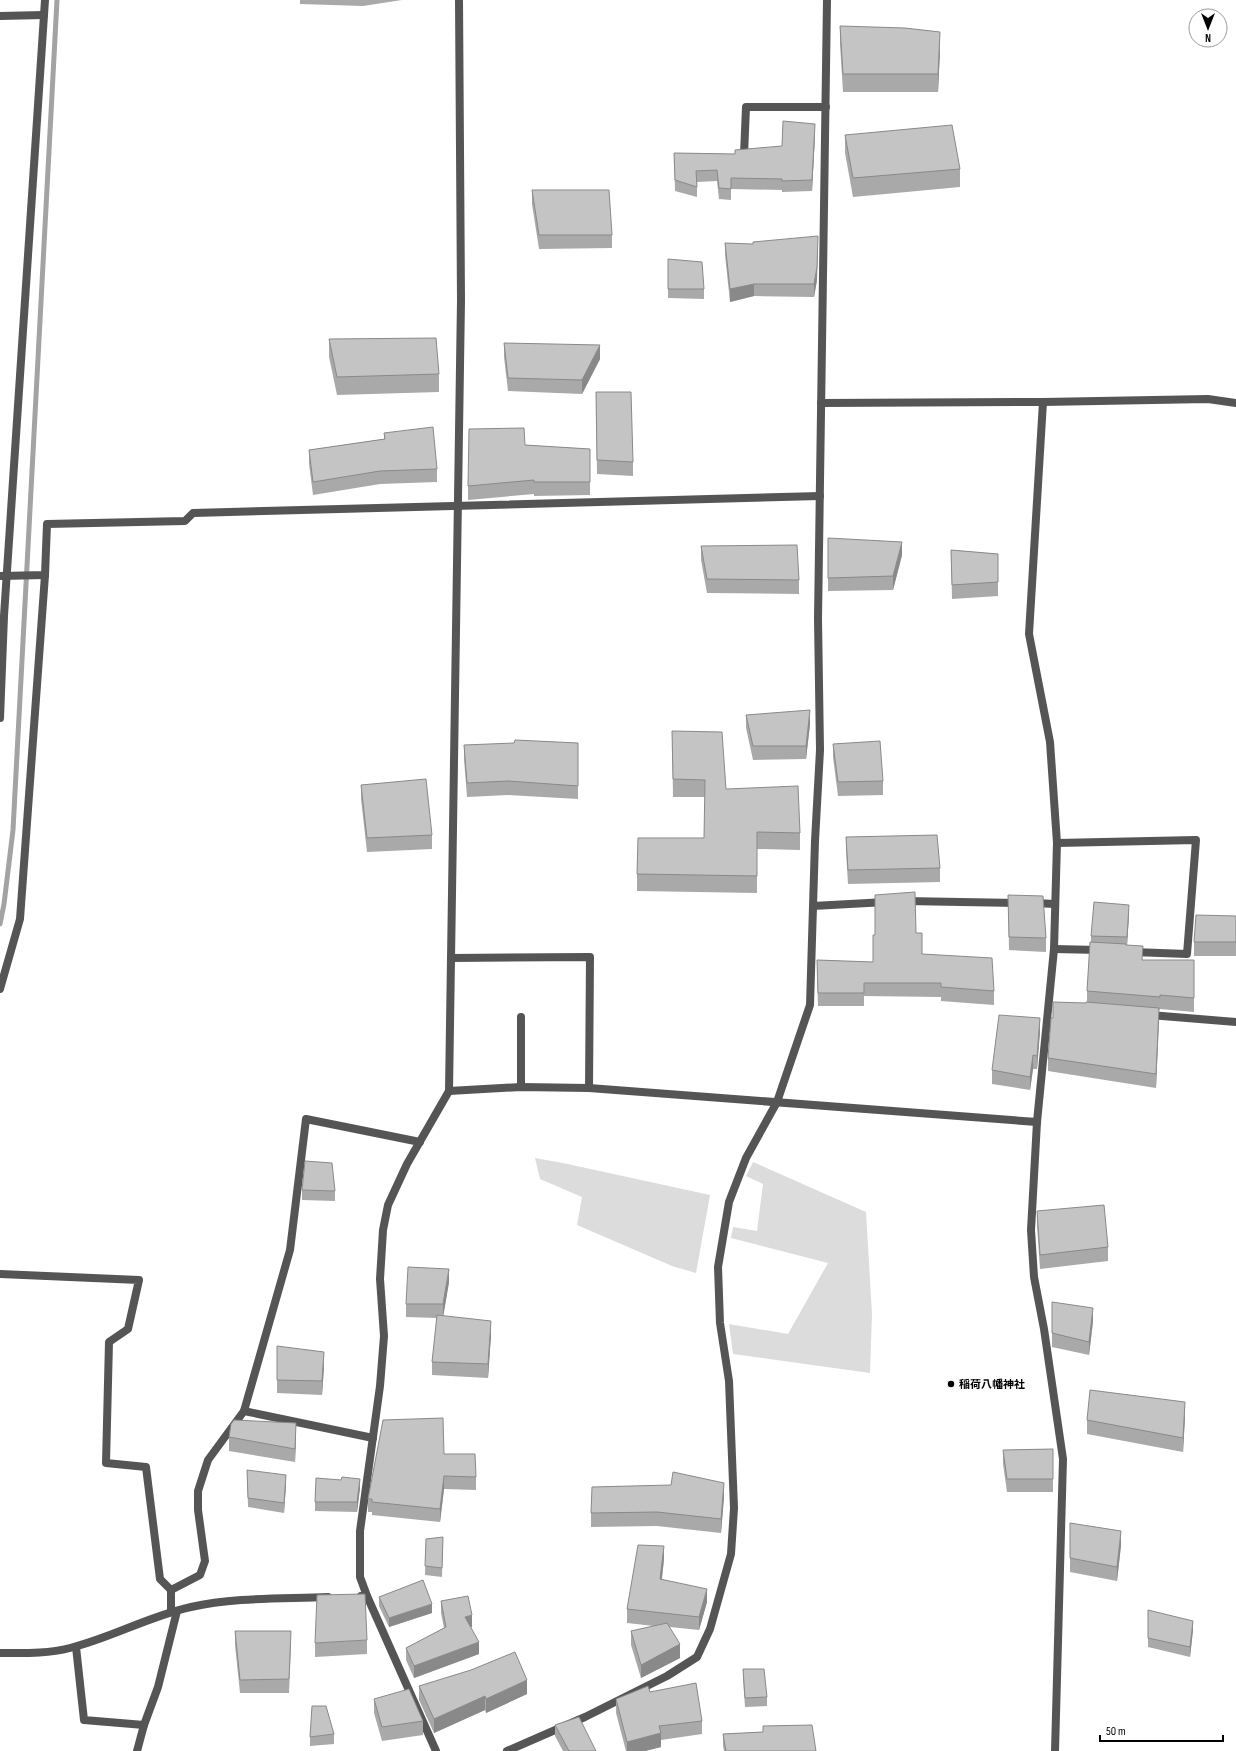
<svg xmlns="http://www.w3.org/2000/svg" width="1236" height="1751" font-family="'Sofia Sans Condensed','Noto Sans JP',sans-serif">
<rect width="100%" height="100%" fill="#fff"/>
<g fill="#dcdcdc">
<path d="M535 1158 563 1163 710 1195 696 1273 672 1266 577 1225 582 1197 540 1179Z"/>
<path d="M753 1162 866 1212 872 1314 870 1373 733 1354 729 1324 788 1334 828 1263 731 1238 733 1227 757 1231 763 1184 746 1176Z"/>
</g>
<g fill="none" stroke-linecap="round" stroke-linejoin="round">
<path stroke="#a3a3a3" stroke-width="5" d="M0 924 4 904 13 830 57 0"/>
<g stroke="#555" stroke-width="8">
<path d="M0 16 44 15"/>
<path d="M739 155H744L746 107H826"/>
<path d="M1043 402 1029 634 1050 742 1057 843 1054 949 1037 1122 1031 1230 1034 1277 1044 1329 1063 1459 1055 1751"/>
<path d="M821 403 1043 402 1208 399 1236 403"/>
<path d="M0 576 45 575 47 524 185 521 193 513 820 496"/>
<path d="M0 718 4 616 45 0"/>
<path d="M1057 843 1196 840 1187 954 1133 952"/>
<path d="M904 901 1018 903"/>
<path d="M1034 903 1055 904"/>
<path d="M813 906 886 902"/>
<path d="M1054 949 1099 950"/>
<path d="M451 958 590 957 589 1088"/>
<path d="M0 989 20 919 45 575"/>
<path d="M1150 1015 1236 1022"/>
<path d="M521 1017V1087"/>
<path d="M449 1091 521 1087 589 1088 1037 1122"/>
<path d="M0 1274 139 1280 128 1329 109 1342 106 1463 146 1467 160 1579 171 1590"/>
<path d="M244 1411 290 1250 306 1119 420 1142"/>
<path d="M361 1596H367L436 1751"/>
<path d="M367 1596 360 1577V1531L380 1386 384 1336 380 1279 383 1230 388 1205 407 1164 449 1091 461 300 459 0"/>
<path d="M171 1612V1590L200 1575 205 1561 198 1510V1491L208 1460 244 1411 373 1438"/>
<path d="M76 1647 84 1720 144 1725"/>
<path d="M0 1653C23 1653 47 1654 70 1648 111 1638 149 1616 191 1607 234 1597 283 1599 328 1597"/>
<path d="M137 1751 144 1725 158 1687 177 1611"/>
<path d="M507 1751 585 1717 667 1676 697 1657 710 1629 731 1554 734 1508 729 1381 720 1323 718 1267 729 1202 746 1158 777 1102 810 1005 815 841 820 750 818 619 827 0"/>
</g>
</g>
<g fill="#a9a9a9">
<path d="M300 0H402L363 6 300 4Z"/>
<path d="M840 26 940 50 938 92H843L840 44Z"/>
<path d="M815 135 812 191 782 192V190L731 189V200L719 199 717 181 697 182V197L675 191 674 153 735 154 782 146Z"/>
<path d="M845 135 960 169V187L853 197 845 153Z"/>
<path d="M532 190 612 235V248L539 249 532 204Z"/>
<path d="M725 243 817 280 814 297 754 296 730 302 725 255Z"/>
<path d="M668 259 704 289V299L668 298Z"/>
<path d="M329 339 439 374V392L337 395 329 357Z"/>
<path d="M504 343 600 359 582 394 508 391 504 357Z"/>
<path d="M596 392 633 462V476L597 474Z"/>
<path d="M384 433 437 469V482L380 484 313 495 309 464V450L384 439Z"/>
<path d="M525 445 590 449V495L534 496V494L468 500V486Z"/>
<path d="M828 538 902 555 893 590 828 591Z"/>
<path d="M701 546 799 580V594L707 593 701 560Z"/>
<path d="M951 550 998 554V596L952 599Z"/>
<path d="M746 715 810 724 806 759 753 760 746 728Z"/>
<path d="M672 731 726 789 800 833V850L757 849V893L637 891V874L704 838 705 797H673Z"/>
<path d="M578 743V799L508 795 467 797 464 759V745Z"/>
<path d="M833 744 883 781V795L838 796 833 757Z"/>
<path d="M361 785 432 835V849L367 852 361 799Z"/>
<path d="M846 837 940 868V882L848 884 846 851Z"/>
<path d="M1008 895 1046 938V952L1009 950Z"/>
<path d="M1129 914 1127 945 1143 960H1194V1012L1160 1009 1159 1010 1156 1088 1048 1071V1058L1053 1018 1086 1003 1087 1002V991L1091 942V936Z"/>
<path d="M1236 916V956H1194V942Z"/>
<path d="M916 933 922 954 994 991V1005L941 1001V997L864 996V1006H818L817 974V960L873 962Z"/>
<path d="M1040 1031 1037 1069H1033L1030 1090 992 1084V1070Z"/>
<path d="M302 1190 335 1191V1201L302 1200Z"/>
<path d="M1037 1211 1108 1247V1261L1040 1269 1037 1225Z"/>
<path d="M449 1282 443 1316 491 1335 488 1378 432 1375V1362L437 1318 406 1317V1304Z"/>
<path d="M1052 1302 1093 1321 1089 1355 1052 1347Z"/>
<path d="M277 1346 324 1366 322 1395 277 1393Z"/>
<path d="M1185 1416 1183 1452 1087 1434V1420Z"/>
<path d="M229 1437H296L295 1462 229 1451Z"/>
<path d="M1053 1449V1492H1007L1003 1464V1450Z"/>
<path d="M444 1454 476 1477V1490L444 1489 440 1522 372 1515V1512H368V1499Z"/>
<path d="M247 1470 286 1484 284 1513 248 1507Z"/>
<path d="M360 1488 357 1512 315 1511V1502Z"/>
<path d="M724 1497 721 1533 657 1526 591 1527V1513Z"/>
<path d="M1070 1523 1121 1545 1117 1581 1070 1572Z"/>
<path d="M443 1537 442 1577 425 1575 426 1539Z"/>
<path d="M664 1559 662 1579 707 1602 699 1630 670 1627 680 1658 641 1678 631 1645V1631L654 1626 627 1623V1609Z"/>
<path d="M379 1597 432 1613 389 1627 379 1606Z"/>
<path d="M441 1601 472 1627H471L479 1654 414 1678 406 1660V1648L444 1628 441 1613Z"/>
<path d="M1148 1610 1193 1630 1190 1657 1148 1647Z"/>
<path d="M235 1631 291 1645 289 1693H240L235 1645Z"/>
<path d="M367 1640V1654L315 1657V1643Z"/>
<path d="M743 1669 767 1697V1706L745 1707 743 1678Z"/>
<path d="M419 1686 527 1694 486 1713 485 1710 434 1733 419 1700Z"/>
<path d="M650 1692 702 1721V1734L661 1740V1747L645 1751H626L616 1713V1699Z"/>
<path d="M374 1699 423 1721V1735L382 1741 374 1713Z"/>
<path d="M555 1725 596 1751H563L555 1736Z"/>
<path d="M763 1726 816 1751H724L723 1746V1734L763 1732Z"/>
<path d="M334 1734V1744L310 1746V1737Z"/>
</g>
<g fill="#898989">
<path d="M940 32V50L938 92V74Z"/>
<path d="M815 124V135L812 191V180Z"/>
<path d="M818 248 817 280 814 297V284Z"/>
<path d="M754 284V296L730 302V289Z"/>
<path d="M600 345V359L582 394V380Z"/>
<path d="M902 542V555L893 590V576Z"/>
<path d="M810 710V724L806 759V746Z"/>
<path d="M1129 905V914L1127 946V937Z"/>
<path d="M1159 1008V1021L1156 1088V1074Z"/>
<path d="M1040 1018V1031L1037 1069V1056Z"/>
<path d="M1033 1055V1069L1030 1090V1077Z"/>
<path d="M449 1269V1282L443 1318V1304Z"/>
<path d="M1093 1308V1321L1089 1355V1342Z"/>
<path d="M491 1321V1335L488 1378V1364Z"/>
<path d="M324 1352V1366L322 1395V1381Z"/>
<path d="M1185 1402V1416L1183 1452V1438Z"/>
<path d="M296 1423V1437L295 1462V1449Z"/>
<path d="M286 1475V1484L284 1513V1503Z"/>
<path d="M444 1476V1489L440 1522V1509Z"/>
<path d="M360 1479V1488L357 1512V1502Z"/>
<path d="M724 1483V1497L721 1533V1519Z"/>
<path d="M1121 1531V1545L1117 1581V1567Z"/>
<path d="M664 1546V1559L660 1593V1579Z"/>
<path d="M707 1589V1602L699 1630V1617Z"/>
<path d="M432 1604V1613L389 1627V1618Z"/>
<path d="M472 1615V1627L465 1629V1617Z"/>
<path d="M1193 1621V1630L1190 1657V1647Z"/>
<path d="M479 1642V1654L414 1678V1666Z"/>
<path d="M680 1644V1658L641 1678V1665Z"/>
<path d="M527 1680V1694L486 1713V1699Z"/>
<path d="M485 1696V1710L434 1733V1719Z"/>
<path d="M661 1733V1747L645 1751H627V1742Z"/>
</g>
<g fill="#c4c4c4" stroke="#898989">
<path d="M840 26 905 28 940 32 938 74H843Z"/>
<path d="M783 121 815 124 812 180 782 181V179L731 178V189L719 188 717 170 696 171 697 187 675 180 674 153 735 154V150L782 146Z"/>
<path d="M952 125 960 169 853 178 845 135Z"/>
<path d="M532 190H609L612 235H539Z"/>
<path d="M818 236 817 267 814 284H754L730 289 725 243 753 244V242Z"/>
<path d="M668 259 702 262 704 289H668Z"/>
<path d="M436 338 439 374 337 377 329 339Z"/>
<path d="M504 343 600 345 582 380 508 378Z"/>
<path d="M596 392H631L633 462 597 460Z"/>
<path d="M433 427 437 469 380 471 313 482 309 450 385 439 384 433Z"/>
<path d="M524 428 525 445 590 449V482H534V480L468 486 469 429Z"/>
<path d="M828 538 902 542 893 576 828 578Z"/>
<path d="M797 545 799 580 707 579 701 546Z"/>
<path d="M951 550 998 554V582L952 585Z"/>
<path d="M810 710 806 746H753L746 715Z"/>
<path d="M672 731 722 732 726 789 798 786 800 833 757 832V876L637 874 638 838H704L705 780 673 779Z"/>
<path d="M515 740 578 743V786L508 781 467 783 464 745 514 743Z"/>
<path d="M880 741 883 781 838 782 833 744Z"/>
<path d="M426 779 432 835 367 838 361 785Z"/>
<path d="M937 835 940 868 848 870 846 837Z"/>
<path d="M915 892 916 933H922V954L992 958 994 991 941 987V983H864V993H818L817 960 873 962V935H875V895Z"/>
<path d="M1008 895 1043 896 1046 938 1009 937Z"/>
<path d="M1094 902 1129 905 1127 937 1091 936Z"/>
<path d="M1196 915 1236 916V942H1194Z"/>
<path d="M1090 942 1126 944V945L1143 946 1142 960H1194V998L1160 995V997L1087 991Z"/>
<path d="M1053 1002 1086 1003V1002L1159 1008 1156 1074 1048 1058 1051 1018H1053Z"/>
<path d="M999 1015 1040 1018 1037 1056 1033 1055 1030 1077 992 1070Z"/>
<path d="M305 1161 332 1163 335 1191 302 1190Z"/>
<path d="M1104 1205 1108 1247 1040 1255 1037 1211Z"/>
<path d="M408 1267 449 1269 443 1304H406Z"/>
<path d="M1052 1302 1093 1308 1089 1342 1052 1333Z"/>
<path d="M437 1315 491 1321 488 1364 432 1362Z"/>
<path d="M277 1346 324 1352 322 1381 277 1380Z"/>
<path d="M1090 1390 1185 1402 1183 1438 1087 1420Z"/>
<path d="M443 1418 444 1454H475L476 1477 444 1476 440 1509 372 1502V1499H368L383 1420Z"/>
<path d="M234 1420 296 1423 295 1449 229 1437 231 1424Z"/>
<path d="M1053 1449V1479H1007L1003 1450Z"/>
<path d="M247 1470 286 1475 284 1503 248 1498Z"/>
<path d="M673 1472 724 1483 721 1519 657 1512 591 1513 592 1487 671 1485Z"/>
<path d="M342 1477 360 1479 357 1502H315L316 1478 341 1480Z"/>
<path d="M1070 1523 1121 1531 1117 1567 1070 1558Z"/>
<path d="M443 1537 442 1568 425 1566 426 1539Z"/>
<path d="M638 1545 664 1546 660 1579 707 1589 699 1617 627 1609Z"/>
<path d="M423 1580 432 1604 389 1618 379 1597Z"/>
<path d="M365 1594 367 1640 315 1643 317 1595Z"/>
<path d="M468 1596 472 1615 465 1617 479 1642 414 1666 406 1648 446 1627 441 1601Z"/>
<path d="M1148 1610 1193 1621 1190 1647 1148 1638Z"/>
<path d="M667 1623 680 1644 641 1665 631 1631Z"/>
<path d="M235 1631H291L289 1679 240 1680Z"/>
<path d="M515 1652 527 1680 486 1699 485 1696 434 1719 419 1686 471 1670Z"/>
<path d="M743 1669H764L767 1697 745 1698Z"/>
<path d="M696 1683 702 1721 659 1726 661 1733 627 1742 616 1699 648 1686 650 1692Z"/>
<path d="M409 1689 423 1721 382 1727 374 1699Z"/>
<path d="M312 1706H326L334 1734 310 1737Z"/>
<path d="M579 1717 596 1751H569L555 1725Z"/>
<path d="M812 1725 816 1751H726L723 1734 763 1732V1726Z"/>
</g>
<circle fill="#000" stroke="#fff" stroke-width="1.5" cx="951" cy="1384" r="4"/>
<g text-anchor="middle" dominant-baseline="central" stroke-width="4" stroke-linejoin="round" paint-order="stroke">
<g font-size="11" font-weight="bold" fill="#000" stroke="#fff" text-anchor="start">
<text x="959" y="1384">稲荷八幡神社</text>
</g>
</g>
<g transform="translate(1208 28) rotate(180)"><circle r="19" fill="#ffffff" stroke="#999999"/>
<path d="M0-3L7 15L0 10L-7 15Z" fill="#000000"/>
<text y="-6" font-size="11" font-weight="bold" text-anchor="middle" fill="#000000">N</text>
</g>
<path d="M1100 1735v6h123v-6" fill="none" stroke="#000000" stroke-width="2"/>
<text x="1106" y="1735" font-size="12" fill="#000000" stroke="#ffffff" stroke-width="3" paint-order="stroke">50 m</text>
</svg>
